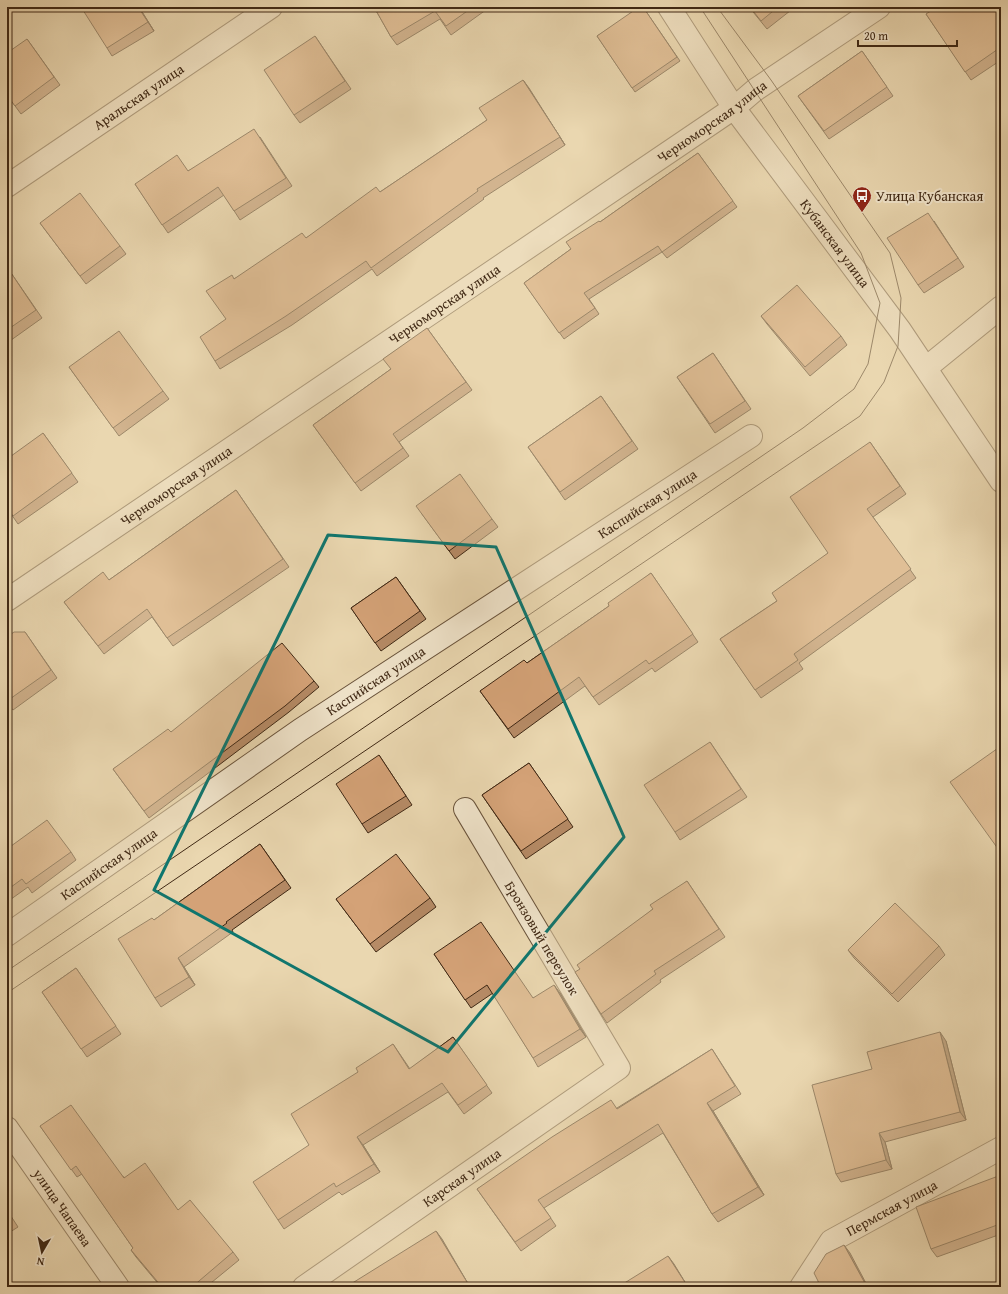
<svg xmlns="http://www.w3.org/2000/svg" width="1008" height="1294" font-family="'Gentium Book Plus',serif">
<rect width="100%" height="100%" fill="#ead7b0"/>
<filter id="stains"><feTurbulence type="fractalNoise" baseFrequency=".005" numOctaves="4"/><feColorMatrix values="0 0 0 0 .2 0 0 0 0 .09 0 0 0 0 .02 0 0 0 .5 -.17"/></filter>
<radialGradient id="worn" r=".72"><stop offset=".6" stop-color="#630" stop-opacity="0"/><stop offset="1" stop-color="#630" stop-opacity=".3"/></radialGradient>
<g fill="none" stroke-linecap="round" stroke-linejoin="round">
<g stroke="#6a543c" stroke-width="24">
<g id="street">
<path id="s1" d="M669 7 734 108 900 330 1001 481"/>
<path id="s2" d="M7 186 271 7"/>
<path d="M926 368 1001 307"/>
<path id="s3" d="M7 600 734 108 755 90 879 7"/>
<path id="s4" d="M7 935 300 730 751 436"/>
<path id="s5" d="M304 1287 619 1068 465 809"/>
<path id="s6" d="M801 1287 831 1241 1001 1148"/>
</g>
</g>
<g stroke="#402915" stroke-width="24">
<g id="secondary">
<path id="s7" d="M7 1128 118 1287"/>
</g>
</g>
<use href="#street" stroke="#f1e5cc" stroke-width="22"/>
<use href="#secondary" stroke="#f1e5cc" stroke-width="22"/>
<g stroke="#402915" stroke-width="1">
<path d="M7 971 803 428 854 389 868 364 880 303 861 253 700 7"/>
<path d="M7 993 860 416 884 382 898 346 901 298 890 253 771 80 717 7"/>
</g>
</g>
<g fill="#b68b66" stroke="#402915">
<path d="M139 7 154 31 112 56 107 48Z"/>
<path d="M374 7H490L451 35 440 19 397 45 391 37Z"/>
<path d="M643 7 680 61 635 92 597 36Z"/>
<path d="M749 7H795L767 29Z"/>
<path d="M1001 7V60L971 80 926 14Z"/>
<path d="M315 36 351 89 300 123 294 115Z"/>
<path d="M27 39 60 85 21 114 7 95Z"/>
<path d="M862 51 893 96 829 139 798 96Z"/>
<path d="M523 80 565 145 483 198 484 199 377 276 372 269 292 325 220 369 215 361 226 319 234 279 306 238 380 192 487 120Z"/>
<path d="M260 137 292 186 240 220 224 195 168 233 135 184 188 171Z"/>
<path d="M698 153 737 207 667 258 662 252 589 299 599 314 564 339 524 283 571 249 600 222Z"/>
<path d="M934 221 964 267 924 293 918 285Z"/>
<path d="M40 223 120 246 126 254 86 284Z"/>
<path d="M7 267 42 318 7 343Z"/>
<path d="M761 316 841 336 847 345 810 376 767 324Z"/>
<path d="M427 328 472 390 399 442 409 456 361 491 313 425 391 369Z"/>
<path d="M713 353 751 409 715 433 677 377Z"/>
<path d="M69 367 163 391 169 399 119 436Z"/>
<path d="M601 396 638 449 565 500 528 447Z"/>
<path d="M43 433 78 482 18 524 7 508Z"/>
<path d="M870 442 906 494 873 517 916 578 799 663 803 669 761 698 720 639 777 601 828 553Z"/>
<path d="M236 490 289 567 173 646 152 617 104 654 64 602 109 580Z"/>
<path d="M422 514 492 519 498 527 455 559Z"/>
<path d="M651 573 698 642 655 672 652 668 599 705 585 686 514 738 480 691 527 663 609 606Z"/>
<path d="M396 577 426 619 381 651 351 608Z"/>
<path d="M25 632 57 678 13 710 9 705 7 706V637Z"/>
<path d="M314 681 319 687 289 712 149 818 113 769 171 732Z"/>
<path d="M710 742 747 797 680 840 675 832Z"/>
<path d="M379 755 412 805 368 833 362 824Z"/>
<path d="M529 763 573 827 526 859 482 795Z"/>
<path d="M260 844 291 888 232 930 233 932 184 967 195 985 161 1007 155 998 154 920Z"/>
<path d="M7 849 71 852 76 860 32 893 28 887 7 902Z"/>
<path d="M687 881 725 937 660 980 661 982 607 1023 601 1014 580 969Z"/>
<path d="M430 898 436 907 376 952 336 899Z"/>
<path d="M939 946 945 955 898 1002 854 958 848 950Z"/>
<path d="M434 954 533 998 560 993 586 1037 538 1067 533 1058 493 993 471 1008Z"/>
<path d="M76 968 121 1034 87 1057 42 992Z"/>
<path d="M453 1037 492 1093 464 1114 448 1092 363 1145 380 1172 342 1195 339 1192 284 1229 278 1220 309 1145 358 1072 393 1044 410 1069Z"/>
<path d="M946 1041 966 1120 885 1142 892 1169 841 1182 836 1174 872 1069Z"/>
<path d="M712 1049 741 1094 713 1111 764 1195 718 1222 712 1214 663 1133 544 1208 556 1226 521 1251 477 1189 617 1108Z"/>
<path d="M40 1126 178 1210 233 1252 239 1260 206 1287H161L136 1257 131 1250 133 1248 82 1174 77 1177Z"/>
<path d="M1001 1175V1234L937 1257 931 1249Z"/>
<path d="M7 1210 18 1227 7 1234Z"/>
</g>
<g fill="#947153" stroke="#402915">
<path d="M138 7H139L154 31Z"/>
<path d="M523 80 529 88 565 145 560 137Z"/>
<path d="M178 958 184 967 195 985 189 977Z"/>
<path d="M554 985 560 993 586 1037 580 1029Z"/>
<path d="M940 1032 946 1041 966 1120 960 1112Z"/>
<path d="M707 1103 713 1111 764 1195 758 1187Z"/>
<path d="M879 1133 885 1142 892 1169 886 1160Z"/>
<path d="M357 1137 363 1145 380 1172 374 1164Z"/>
<path d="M997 1215 1001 1221V1225L1000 1224Z"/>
<path d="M436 1231 442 1239 470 1287Z"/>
<path d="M844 1245 850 1253 868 1287H867Z"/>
<path d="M668 1256 674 1264 688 1287Z"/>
</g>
<g fill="#d4a277" stroke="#402915">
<path d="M81 7H138L148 22 107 48Z"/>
<path d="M374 7H473L446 26 435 11 391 37Z"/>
<path d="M639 7H643L677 57 632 88 597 36Z"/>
<path d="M750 7H778L761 21Z"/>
<path d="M937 7H1001V47L965 72 926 14Z"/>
<path d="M315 36 345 81 294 115 264 70Z"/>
<path d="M27 39 54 77 15 106 7 95V53Z"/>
<path d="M862 51 887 87 824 131 798 96Z"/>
<path d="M523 80 560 137 477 189 478 191 371 268 366 261 286 316 215 361 200 337 226 319 206 291 232 275 234 279 302 233 306 238 376 187 380 192 487 120 479 108Z"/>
<path d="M254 129 286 178 234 211 218 187 162 225 135 184 177 155 188 171Z"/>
<path d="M698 153 733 201 662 252 658 246 584 293 595 308 559 333 524 283 571 249 566 242 599 221 600 222Z"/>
<path d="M80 193 120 246 80 276 40 223Z"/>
<path d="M928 213 958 258 918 285 887 238Z"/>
<path d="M7 267 36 310 7 330Z"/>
<path d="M797 285 841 336 805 367 761 316Z"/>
<path d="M427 328 466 382 393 434 403 448 355 483 313 425 391 369 383 359Z"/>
<path d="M119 331 163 391 113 428 69 367Z"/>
<path d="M713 353 745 401 710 424 677 377Z"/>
<path d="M601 396 632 441 560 492 528 447Z"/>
<path d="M43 433 72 473 13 516 7 508V459Z"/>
<path d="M870 442 900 486 867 509 911 569 794 654 798 660 755 690 720 639 777 601 772 593 828 553 790 497Z"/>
<path d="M460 474 492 519 449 551 416 506Z"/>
<path d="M236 490 283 559 167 638 147 609 98 646 64 602 103 572 109 580Z"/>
<path d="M651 573 693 634 649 664 646 660 593 697 579 677 508 729 480 691 524 660 527 663 609 606 608 603Z"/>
<path d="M396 577 420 611 375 643 351 608Z"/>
<path d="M14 632H25L51 670 7 701V637Z"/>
<path d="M282 643 314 681 285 706 144 811 113 769 168 729 171 732Z"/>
<path d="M710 742 741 789 675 832 644 785Z"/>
<path d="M1001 746V853L950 782Z"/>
<path d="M379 755 406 796 362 824 336 784Z"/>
<path d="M529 763 568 819 521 851 482 795Z"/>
<path d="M47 820 71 852 26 884 22 879 7 890V849Z"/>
<path d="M260 844 285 880 226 922 227 923 178 958 189 977 155 998 118 939 152 918 154 920Z"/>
<path d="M396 854 430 898 370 944 336 899Z"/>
<path d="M687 881 719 929 654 971 656 974 601 1014 575 972 580 969 577 965 653 909 650 905Z"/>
<path d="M895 903 939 946 892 994 848 950Z"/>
<path d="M481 922 533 998 554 985 580 1029 533 1058 487 985 465 1000 434 954Z"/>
<path d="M76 968 116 1026 81 1049 42 992Z"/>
<path d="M940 1032 960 1112 879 1133 886 1160 836 1174 812 1085 872 1069 867 1052Z"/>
<path d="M453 1037 487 1085 458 1105 442 1083 357 1137 374 1164 336 1187 334 1183 278 1220 253 1182 309 1145 291 1114 358 1072 356 1068 393 1044 409 1069Z"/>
<path d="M712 1049 735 1086 707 1103 758 1187 712 1214 658 1124 538 1200 551 1218 515 1242 477 1189 552 1137 611 1100 617 1109Z"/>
<path d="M71 1105 124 1178 145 1163 178 1210 190 1200 233 1252 192 1287H162L131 1250 133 1248 76 1166 71 1170 40 1126Z"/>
<path d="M1001 1175V1214L997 1215 1000 1224 931 1249 916 1207Z"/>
<path d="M7 1211 12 1219 7 1222Z"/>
<path d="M436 1231 470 1287H346Z"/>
<path d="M844 1245 867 1287H821L814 1273 826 1254Z"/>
<path d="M668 1256 688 1287H618Z"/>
</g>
<path d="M0 0H1008V1294H0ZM328 535 496 547 624 837 448 1052 154 890Z" fill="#ead7b0" fill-opacity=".55" fill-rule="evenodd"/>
<path fill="none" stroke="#0f766e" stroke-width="3" stroke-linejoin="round" d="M328 535 496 547 624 837 448 1052 154 890Z"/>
<defs>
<g id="bus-pin" transform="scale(1)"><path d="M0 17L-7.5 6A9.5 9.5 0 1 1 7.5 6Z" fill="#8f2418" stroke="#f1e5cc"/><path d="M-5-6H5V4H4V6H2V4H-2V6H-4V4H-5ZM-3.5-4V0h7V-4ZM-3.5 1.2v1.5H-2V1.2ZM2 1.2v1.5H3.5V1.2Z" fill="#fff"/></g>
</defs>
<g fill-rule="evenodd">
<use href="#bus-pin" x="862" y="196"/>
</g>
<g text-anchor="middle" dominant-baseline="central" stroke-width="4" stroke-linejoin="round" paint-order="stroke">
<g font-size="14" fill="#402915" stroke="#f1e5cc">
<text stroke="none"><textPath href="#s2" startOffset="159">Аральская улица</textPath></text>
<text stroke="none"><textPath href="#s3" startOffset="852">Черноморская улица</textPath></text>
<text stroke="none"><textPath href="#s1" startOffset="289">Кубанская улица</textPath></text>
<text stroke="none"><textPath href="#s3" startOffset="528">Черноморская улица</textPath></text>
<text stroke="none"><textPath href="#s3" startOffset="204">Черноморская улица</textPath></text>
<text stroke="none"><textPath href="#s4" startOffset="772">Каспийская улица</textPath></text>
<text stroke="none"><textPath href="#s4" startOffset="448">Каспийская улица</textPath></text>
<text stroke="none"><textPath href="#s4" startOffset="124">Каспийская улица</textPath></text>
<text transform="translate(542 938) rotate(59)">Бронзовый переулок</text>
<text stroke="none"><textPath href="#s5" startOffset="192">Карская улица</textPath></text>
<text stroke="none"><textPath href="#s6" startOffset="124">Пермская улица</textPath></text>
<text stroke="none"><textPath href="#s7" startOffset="97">улица Чапаева</textPath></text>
</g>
<g font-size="14" fill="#402915" stroke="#f1e5cc" text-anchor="start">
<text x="876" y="196">Улица Кубанская</text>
</g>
</g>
<rect width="1008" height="1294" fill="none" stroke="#ead7b0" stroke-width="24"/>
<rect x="8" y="8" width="992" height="1278" fill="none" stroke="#402915" stroke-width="2"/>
<rect x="12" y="12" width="984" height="1270" fill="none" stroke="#402915"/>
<g transform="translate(42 1252) rotate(189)" stroke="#f1e5cc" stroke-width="3" paint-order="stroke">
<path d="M0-3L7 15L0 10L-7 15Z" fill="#402915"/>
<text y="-6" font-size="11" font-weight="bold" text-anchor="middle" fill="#402915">N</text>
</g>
<path d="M858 40v6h99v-6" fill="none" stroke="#402915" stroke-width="2"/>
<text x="864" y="40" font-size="12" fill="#402915" stroke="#f1e5cc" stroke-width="3" paint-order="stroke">20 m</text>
<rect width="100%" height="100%" filter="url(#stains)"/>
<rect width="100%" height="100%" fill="url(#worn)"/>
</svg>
